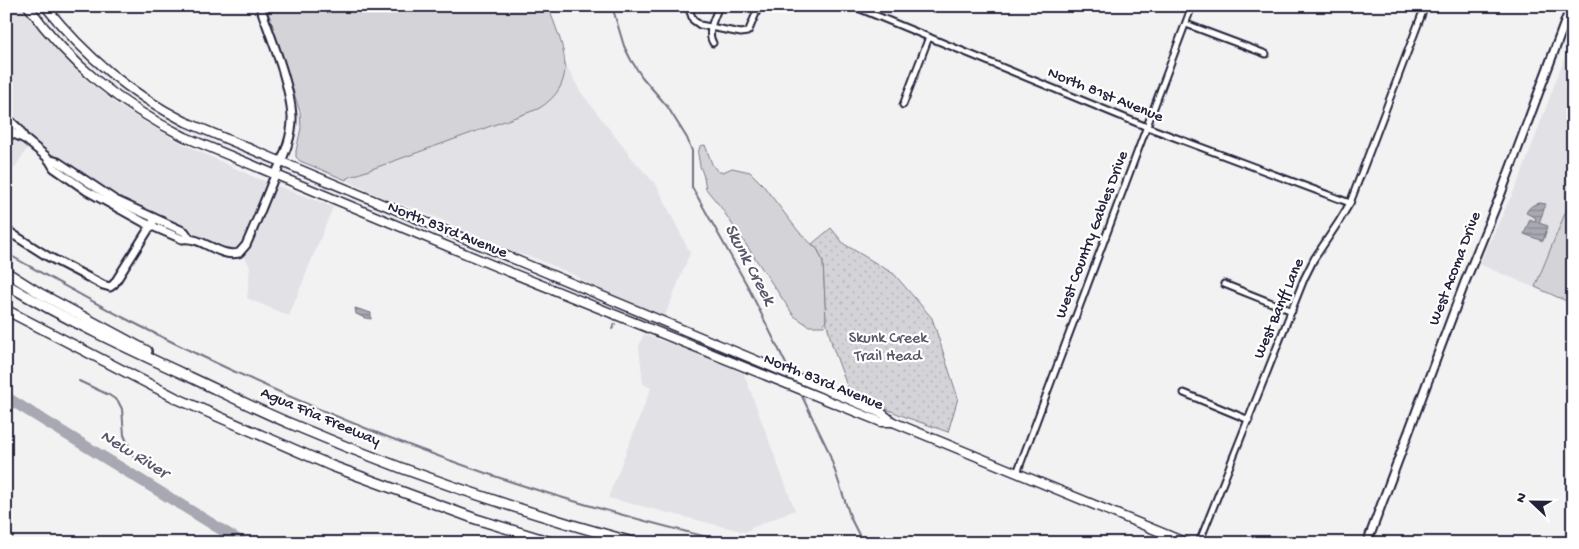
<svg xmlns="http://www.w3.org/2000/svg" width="1579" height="549" font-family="'Gochi Hand',sans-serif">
<defs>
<pattern id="park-dots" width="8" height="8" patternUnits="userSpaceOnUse" patternTransform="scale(1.25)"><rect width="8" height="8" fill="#d3d3d8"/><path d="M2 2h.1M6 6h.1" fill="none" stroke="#b5b5ba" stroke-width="1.8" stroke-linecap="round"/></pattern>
<pattern id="water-rules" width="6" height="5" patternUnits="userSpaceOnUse" patternTransform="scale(1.25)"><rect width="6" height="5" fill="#a8a8b2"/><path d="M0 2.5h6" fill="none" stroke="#888892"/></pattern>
</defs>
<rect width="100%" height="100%" fill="#f2f2f3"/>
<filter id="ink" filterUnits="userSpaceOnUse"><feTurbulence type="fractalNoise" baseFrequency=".02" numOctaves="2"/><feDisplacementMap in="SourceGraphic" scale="10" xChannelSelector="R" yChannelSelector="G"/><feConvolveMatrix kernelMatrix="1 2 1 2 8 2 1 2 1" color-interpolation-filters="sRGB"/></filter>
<g filter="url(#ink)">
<g fill="#e2e2e6">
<path d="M6 6H21L48 41 82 76 116 104 143 121 181 143 256 178 333 207 289 316 247 298 250 267 246 259 230 249 136 209 68 167 34 139 6 180Z"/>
<path d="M1573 34V304L1479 264 1520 178Z"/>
<path d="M564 61 580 91 631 157 657 186 690 253 664 318 601 291 574 275 535 258 512 252 449 223 416 209 385 199 346 180 347 178 538 109 564 69Z"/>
<path d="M644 334 662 341 682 345 744 371V374L795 510 751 528V530L745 532 608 498 651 388 643 384 639 346Z"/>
</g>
<g fill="#d3d3d8" stroke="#7a7a8a">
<path d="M266 6H548C562 45 582 82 538 109L347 178 346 180 300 161 296 157V151L301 128 300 112Z"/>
<path d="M705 145 712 164 718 172H723L732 168 750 172 762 184 799 232 818 250 823 262 826 320 824 326H809L794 316 720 206 706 189 704 177 700 166 698 154 700 146Z"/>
<path d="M1573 203V304L1535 287 1568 206Z"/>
</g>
<path fill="url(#park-dots)" stroke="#7a7a8a" d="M831 228 844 244 894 274 932 318 958 398 948 432 908 418 850 394 832 345 826 320 823 262 818 250 812 244Z"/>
<g fill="url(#water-rules)" stroke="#727282">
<path d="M1540 203 1546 204 1539 223 1548 226 1543 241 1524 234 1530 219 1535 221 1536 218 1526 213C1529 207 1533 204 1540 203Z"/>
<path d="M355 308 371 313V319L365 318 356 314Z"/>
</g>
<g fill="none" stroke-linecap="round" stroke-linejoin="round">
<g stroke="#727282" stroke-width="2">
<path d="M612 6 624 46 631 60 642 77 667 106 687 138 692 151V187L747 285 790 372"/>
<path d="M6 253C47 276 88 300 130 321 254 384 383 439 515 483 586 506 658 525 731 543"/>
<path d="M612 329 615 324"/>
<path d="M79 381 109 395 118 401 122 409 124 435 134 458"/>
<path d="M800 392 828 450 851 519 863 543"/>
</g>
<path stroke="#a8a8b2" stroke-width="11" d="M6 397 243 543"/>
<g stroke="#22223b" stroke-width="9">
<g id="street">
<path d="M688 6 693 20 700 25 741 33 747 32 749 30 759 6"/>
<path d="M853 6 1147 127 1350 203"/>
<path d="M1186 24 1266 54"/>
<path d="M713 43C706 32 715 17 719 6"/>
<path d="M903 105 929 37"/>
<path d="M1224 284 1292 311"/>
<path d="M1184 393 1249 420"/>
<path d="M1017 473 1192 6"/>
<path d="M6 536 8 537 6 543"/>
<path d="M1199 543 1304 279 1314 259 1338 223 1350 203 1425 6"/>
</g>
</g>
<g stroke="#22223b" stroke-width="11">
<g id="secondary">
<path d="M6 117 19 129 25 139"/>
<path d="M6 126 14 134 25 139 48 158 54 168 87 191 145 223 182 239C202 236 219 258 239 253L246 245C255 225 263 205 271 185 280 163 293 140 292 116 290 83 271 38 260 6"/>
<path d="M48 159 58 162 115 200 185 232 189 238"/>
<path d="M6 230 47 256 103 285 110 287 114 284 155 219"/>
<path d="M1367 543 1465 282 1500 196 1571 6"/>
</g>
</g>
<g stroke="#22223b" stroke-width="11">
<g id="primary">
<path d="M28 6C70 65 121 105 185 137L502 269 881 422H893"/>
<path d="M45 6C86 57 129 93 186 122L870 408 883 414 893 422 1187 543"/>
</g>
</g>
<g stroke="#22223b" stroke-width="12">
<g id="highway">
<path d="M6 272 41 294 147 351"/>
<path d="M6 284C66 320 129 349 192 378 224 393 256 409 289 423 401 471 518 511 636 543"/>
<path d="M6 310 178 399 332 466 476 519 554 543"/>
</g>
</g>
<use href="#street" stroke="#fff" stroke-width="5"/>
<use href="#secondary" stroke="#fff" stroke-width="7"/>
<use href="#primary" stroke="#fff" stroke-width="8"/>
<use href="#highway" stroke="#fff" stroke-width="9"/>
</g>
</g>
<g text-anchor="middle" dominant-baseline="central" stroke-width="4.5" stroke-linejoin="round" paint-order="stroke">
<g font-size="16" fill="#22223b" stroke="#fff">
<text transform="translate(1105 96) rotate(22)">North 81st Avenue</text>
<text transform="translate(447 231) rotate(22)">North 83rd Avenue</text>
<text transform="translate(1093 235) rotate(-69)">West Country Gables Drive</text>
<text transform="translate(1456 269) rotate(-69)">West Acoma Drive</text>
<text transform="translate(1280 309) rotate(-67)">West Banff Lane</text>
<text transform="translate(823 383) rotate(22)">North 83rd Avenue</text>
<text transform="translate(320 418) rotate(23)">Agua Fria Freeway</text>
</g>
<g font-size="16" fill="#57576a" stroke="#fff">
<text x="888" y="339">Skunk Creek<tspan x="888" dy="18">Trail Head</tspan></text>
</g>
<g font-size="18" font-style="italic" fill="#58586b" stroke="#fff">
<text transform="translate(749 265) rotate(62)">Skunk Creek</text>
<text transform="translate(134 455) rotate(32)">New River</text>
</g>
</g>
<rect width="1579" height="549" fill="none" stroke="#fff" stroke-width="25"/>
<rect x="12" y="12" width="1554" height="524" fill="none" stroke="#22223b" stroke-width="2" filter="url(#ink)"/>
<g transform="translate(1532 502) rotate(292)" stroke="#ffffff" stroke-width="4" paint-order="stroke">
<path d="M0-4L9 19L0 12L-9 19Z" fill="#22223b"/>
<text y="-8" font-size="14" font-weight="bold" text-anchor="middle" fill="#22223b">N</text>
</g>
</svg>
